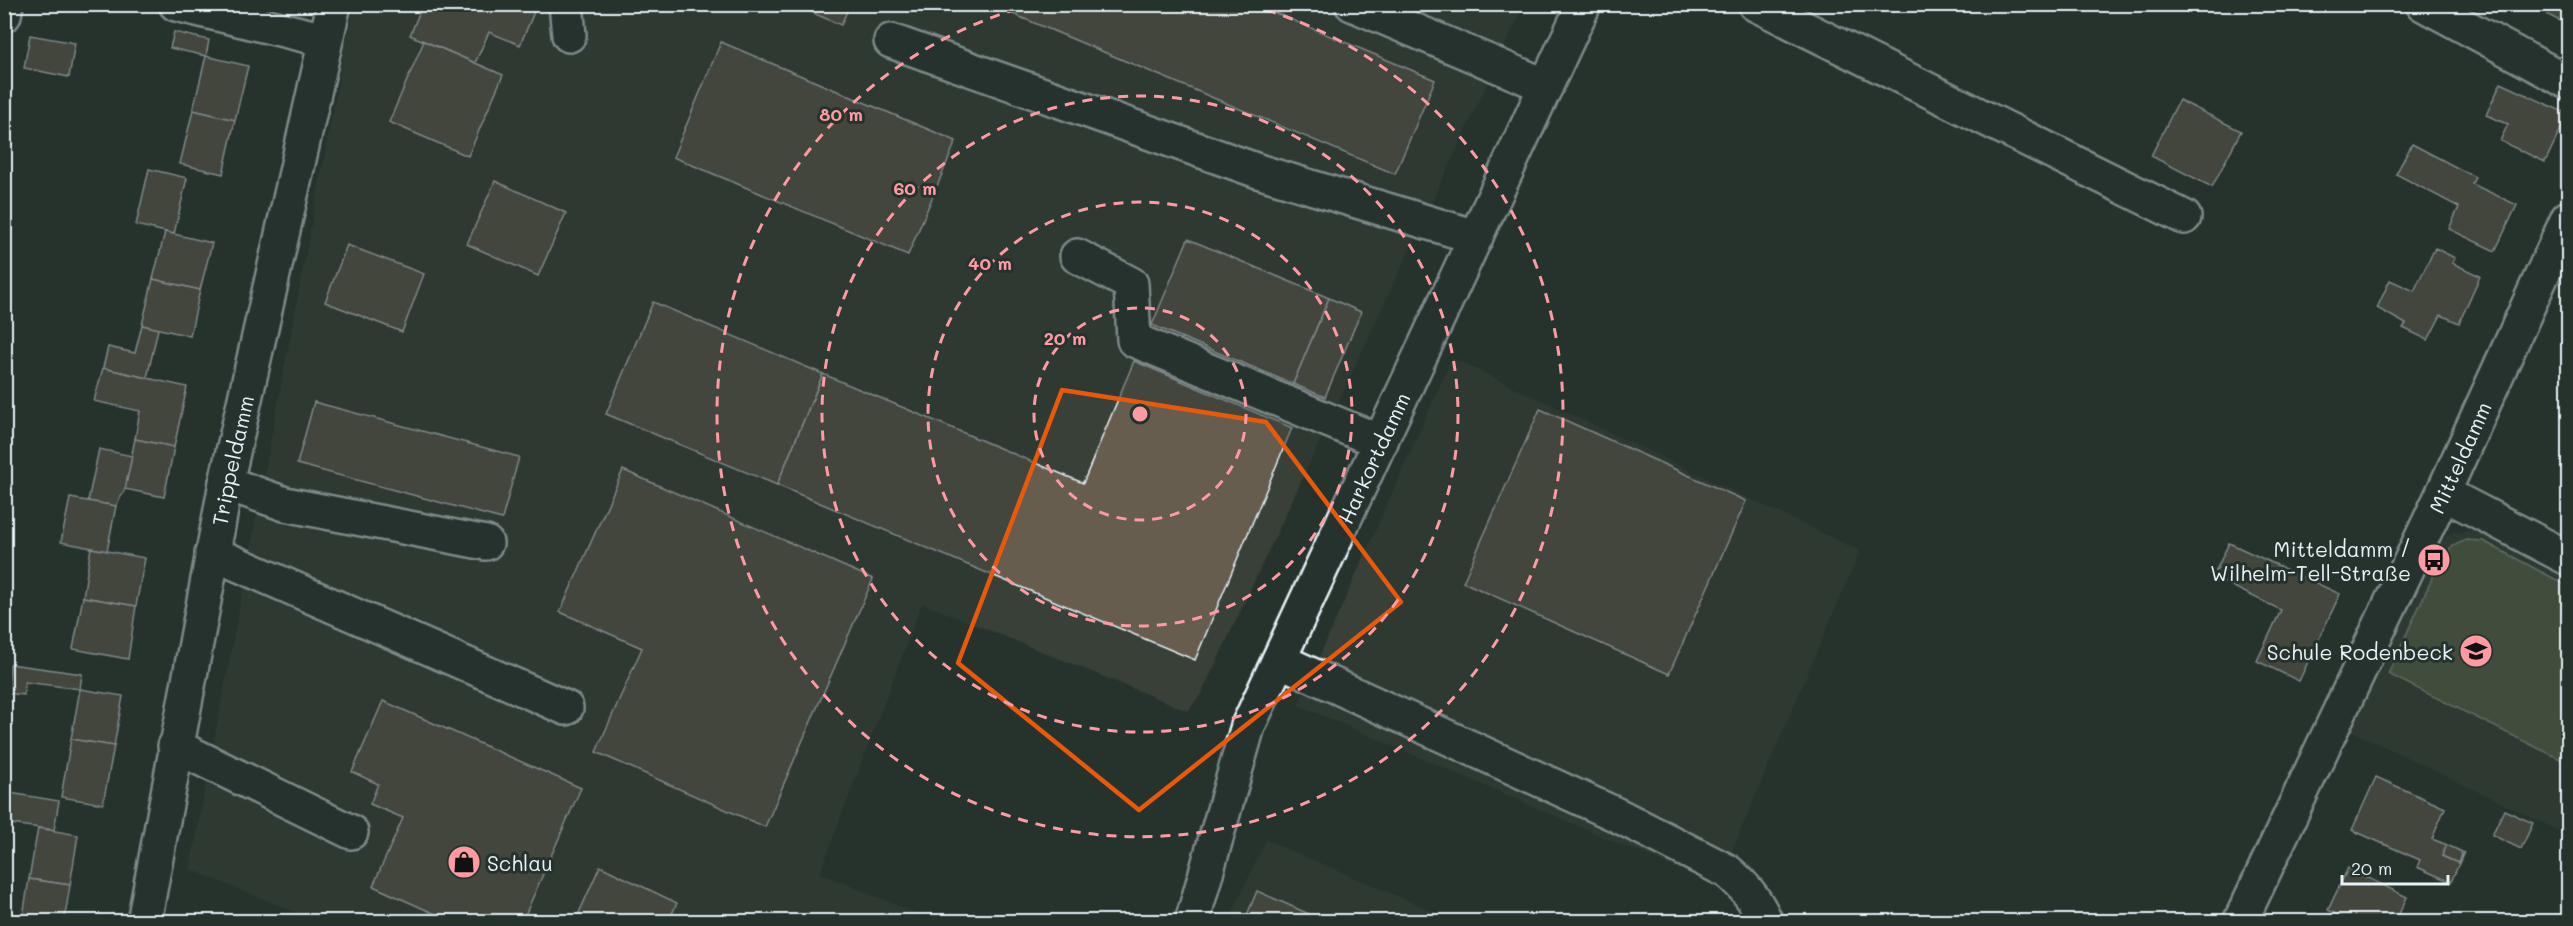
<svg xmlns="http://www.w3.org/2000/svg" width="2573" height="926" font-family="Mali,sans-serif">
<rect width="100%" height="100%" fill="#26332d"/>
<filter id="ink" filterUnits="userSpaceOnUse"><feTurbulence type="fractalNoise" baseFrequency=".0167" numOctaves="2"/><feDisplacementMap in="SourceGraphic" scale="12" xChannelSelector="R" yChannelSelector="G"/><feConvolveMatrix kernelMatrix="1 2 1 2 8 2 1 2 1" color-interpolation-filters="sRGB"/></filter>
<g filter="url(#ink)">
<g fill="#394038">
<path d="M355 5H1524L1202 693 1188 711 922 603 820 873 934 921H317L190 869 345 46Z"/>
<path d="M1452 358 1860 551 1717 886 1298 705Z"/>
<path d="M2473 530 2492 533 2568 574V835L2348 729 2430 552 2449 534Z"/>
<path d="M1266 840 1456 921 1228 922Z"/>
</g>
<path fill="#626e50" stroke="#a5b0a4" stroke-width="1.5" d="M2466 540 2483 541 2568 586V763L2388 674 2441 559 2453 546Z"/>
<g fill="#665d50" stroke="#e8f1f8" stroke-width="1.5">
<path d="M423 4H517L534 12 520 45 489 32 475 63 410 35Z"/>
<path d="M792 4H850L841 25Z"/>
<path d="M989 4H1254L1435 80 1395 174Z"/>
<path d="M2553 4H2568V25L2548 15Z"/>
<path d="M174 32 209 40 206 56 170 48Z"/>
<path d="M30 35 75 43 69 77 24 68Z"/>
<path d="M424 41 503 75 468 156 389 122Z"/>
<path d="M721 42 956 141 908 255 673 157Z"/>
<path d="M206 56 248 66 235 120 193 110Z"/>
<path d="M2501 83 2568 114 2545 162 2500 141 2508 124 2486 115Z"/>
<path d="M2179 100 2241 131 2212 187 2151 156Z"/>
<path d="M193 110 235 120 223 174 180 164Z"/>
<path d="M2412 144 2475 177 2472 184 2517 205 2495 251 2449 229 2459 207 2396 174Z"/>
<path d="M149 169 187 178 174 234 136 225Z"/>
<path d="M495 181 566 213 538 276 467 244Z"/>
<path d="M165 232 212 243 200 290 153 279Z"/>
<path d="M1188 239 1329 298 1293 384 1152 325Z"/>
<path d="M347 245 424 274 402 332 325 302Z"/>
<path d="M2435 248 2455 258 2452 263 2480 276 2459 323 2441 315 2428 340 2403 328 2406 324 2377 308 2390 280 2414 291Z"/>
<path d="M153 279 200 290 190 336 142 325Z"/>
<path d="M1329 298 1361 312 1325 397 1293 384Z"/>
<path d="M653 302 823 374 777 485 606 414Z"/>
<path d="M142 325 158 329 147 378 103 368 108 347 135 353Z"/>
<path d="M1134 361 1292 428 1195 660 777 485 823 374 1083 483Z"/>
<path d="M103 368 187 387 174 447 135 439 140 411 94 401Z"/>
<path d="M314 402 519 457 502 519 297 464Z"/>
<path d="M1540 409 1746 501 1669 674 1463 582Z"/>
<path d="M135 439 174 447 164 497 125 489Z"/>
<path d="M99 449 132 456 125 489 116 506 88 501Z"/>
<path d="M623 470 873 579 765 827 596 752 642 648 560 612Z"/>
<path d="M70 498 116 506 107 551 61 542Z"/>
<path d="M2229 543 2340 594 2299 681 2257 661 2281 610 2213 577Z"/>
<path d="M91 548 145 558 136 606 83 597Z"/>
<path d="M83 597 136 606 128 659 73 649Z"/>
<path d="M10 664 82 674 80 689 25 682 24 695 7 693Z"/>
<path d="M80 689 123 696 114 746 71 739Z"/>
<path d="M383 701 581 788 522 922H453L373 886 403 818 370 804 378 784 352 772Z"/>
<path d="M71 739 114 746 103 804 61 797Z"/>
<path d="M2376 777 2445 808 2432 839 2447 845 2442 856 2458 863 2464 852 2451 882 2417 867 2420 860 2352 830Z"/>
<path d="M4 792 59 801 54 830 4 823Z"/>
<path d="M2504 810 2533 823 2521 849 2492 835Z"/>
<path d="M38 828 78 835 70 885 29 879Z"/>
<path d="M2447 845 2462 852 2458 863 2442 856Z"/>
<path d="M600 866 677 903 668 922H575Z"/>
<path d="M2348 868 2407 897 2395 922H2352L2328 910Z"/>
<path d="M29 879 70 885 64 922H22Z"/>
<path d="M1257 891 1327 922H1244Z"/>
</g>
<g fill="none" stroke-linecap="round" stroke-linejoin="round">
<g stroke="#e8f1f8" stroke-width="38">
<g id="minor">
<path d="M176 4 325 40"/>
<path d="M566 4 569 35"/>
<path d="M1352 4 1546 86"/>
<path d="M1755 4 2184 217"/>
<path d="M2423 4 2568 82"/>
<path d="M4 15 6 4"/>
<path d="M891 41 1261 172 1476 237"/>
<path d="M1077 256 1131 284 1134 340 1381 442"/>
<path d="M226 483 285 504 486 543"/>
<path d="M2443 493 2568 558"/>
<path d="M212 553 566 708"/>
<path d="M1279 660 1617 815 1727 871C1745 886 1756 900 1766 922"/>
<path d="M175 746 351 832"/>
<path id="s1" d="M144 922 226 483 334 4"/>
<path id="s2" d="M1192 922 1248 726 1584 4"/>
<path id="s3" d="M2240 922 2443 493 2568 218"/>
</g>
</g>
<use href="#minor" stroke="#26332d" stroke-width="33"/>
</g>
</g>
<path d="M0 0H2573V926H0ZM1062 390 1266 422 1401 602 1139 810 958 663Z" fill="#26332d" fill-opacity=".55" fill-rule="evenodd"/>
<path fill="none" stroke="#e8590c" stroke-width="4.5" stroke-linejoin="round" d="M1062 390 1266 422 1401 602 1139 810 958 663Z"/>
<g fill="none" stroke="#ff9aa2" stroke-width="3" stroke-dasharray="10 8">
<circle cx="1140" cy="414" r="106"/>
<circle cx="1140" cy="414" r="212"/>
<circle cx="1140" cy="414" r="318"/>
<path d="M1249 5A423 423 0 1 1 1031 5"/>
</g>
<defs>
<g id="bus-disc" transform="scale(1.725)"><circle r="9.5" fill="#ff9aa2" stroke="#26332d"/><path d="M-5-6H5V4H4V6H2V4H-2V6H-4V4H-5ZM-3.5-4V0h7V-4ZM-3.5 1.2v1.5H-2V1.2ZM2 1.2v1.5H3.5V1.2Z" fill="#111"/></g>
<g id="school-disc" transform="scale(1.725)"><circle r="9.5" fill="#ff9aa2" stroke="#26332d"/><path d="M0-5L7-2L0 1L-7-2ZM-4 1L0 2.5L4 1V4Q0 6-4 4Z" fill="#111"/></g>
<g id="shop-disc" transform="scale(1.725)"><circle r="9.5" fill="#ff9aa2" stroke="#26332d"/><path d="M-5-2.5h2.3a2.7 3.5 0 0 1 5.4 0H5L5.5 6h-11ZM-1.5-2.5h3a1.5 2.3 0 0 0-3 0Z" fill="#111"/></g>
</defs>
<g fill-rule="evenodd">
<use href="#bus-disc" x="2434" y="560"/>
<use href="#school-disc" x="2476" y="651"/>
<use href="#shop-disc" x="464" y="862"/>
</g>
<g text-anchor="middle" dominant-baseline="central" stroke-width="6" stroke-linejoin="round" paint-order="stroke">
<g font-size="21" fill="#e8f1f8" stroke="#26332d">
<text stroke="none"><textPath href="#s3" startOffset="514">Mitteldamm</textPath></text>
<text stroke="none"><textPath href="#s2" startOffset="500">Harkortdamm</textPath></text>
<text stroke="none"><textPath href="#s1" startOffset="470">Trippeldamm</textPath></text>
</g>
<g font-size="21" fill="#e8f1f8" stroke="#26332d" text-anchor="end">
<text x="2411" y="548">Mitteldamm /<tspan x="2411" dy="24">Wilhelm-Tell-Straße</tspan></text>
<text x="2453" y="651">Schule Rodenbeck</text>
<text x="487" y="862" text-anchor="start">Schlau</text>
</g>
</g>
<circle cx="1140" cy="414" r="9" fill="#ff9aa2" stroke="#26332d" stroke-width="3"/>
<g font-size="18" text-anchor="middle" font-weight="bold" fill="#ff9aa2" stroke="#26332d" stroke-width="6" stroke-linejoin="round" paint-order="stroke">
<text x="841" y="121">80 m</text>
<text x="915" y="195">60 m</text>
<text x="990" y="270">40 m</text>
<text x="1065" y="345">20 m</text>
</g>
<rect width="2573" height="926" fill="none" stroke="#26332d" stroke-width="24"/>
<rect x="12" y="12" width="2549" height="902" fill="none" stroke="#e8f1f8" stroke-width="2" filter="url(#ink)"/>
<path d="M2342 875v9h106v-9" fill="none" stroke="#e8f1f8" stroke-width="3"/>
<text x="2351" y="875" font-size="18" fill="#e8f1f8" stroke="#26332d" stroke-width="4.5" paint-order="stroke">20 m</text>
</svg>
